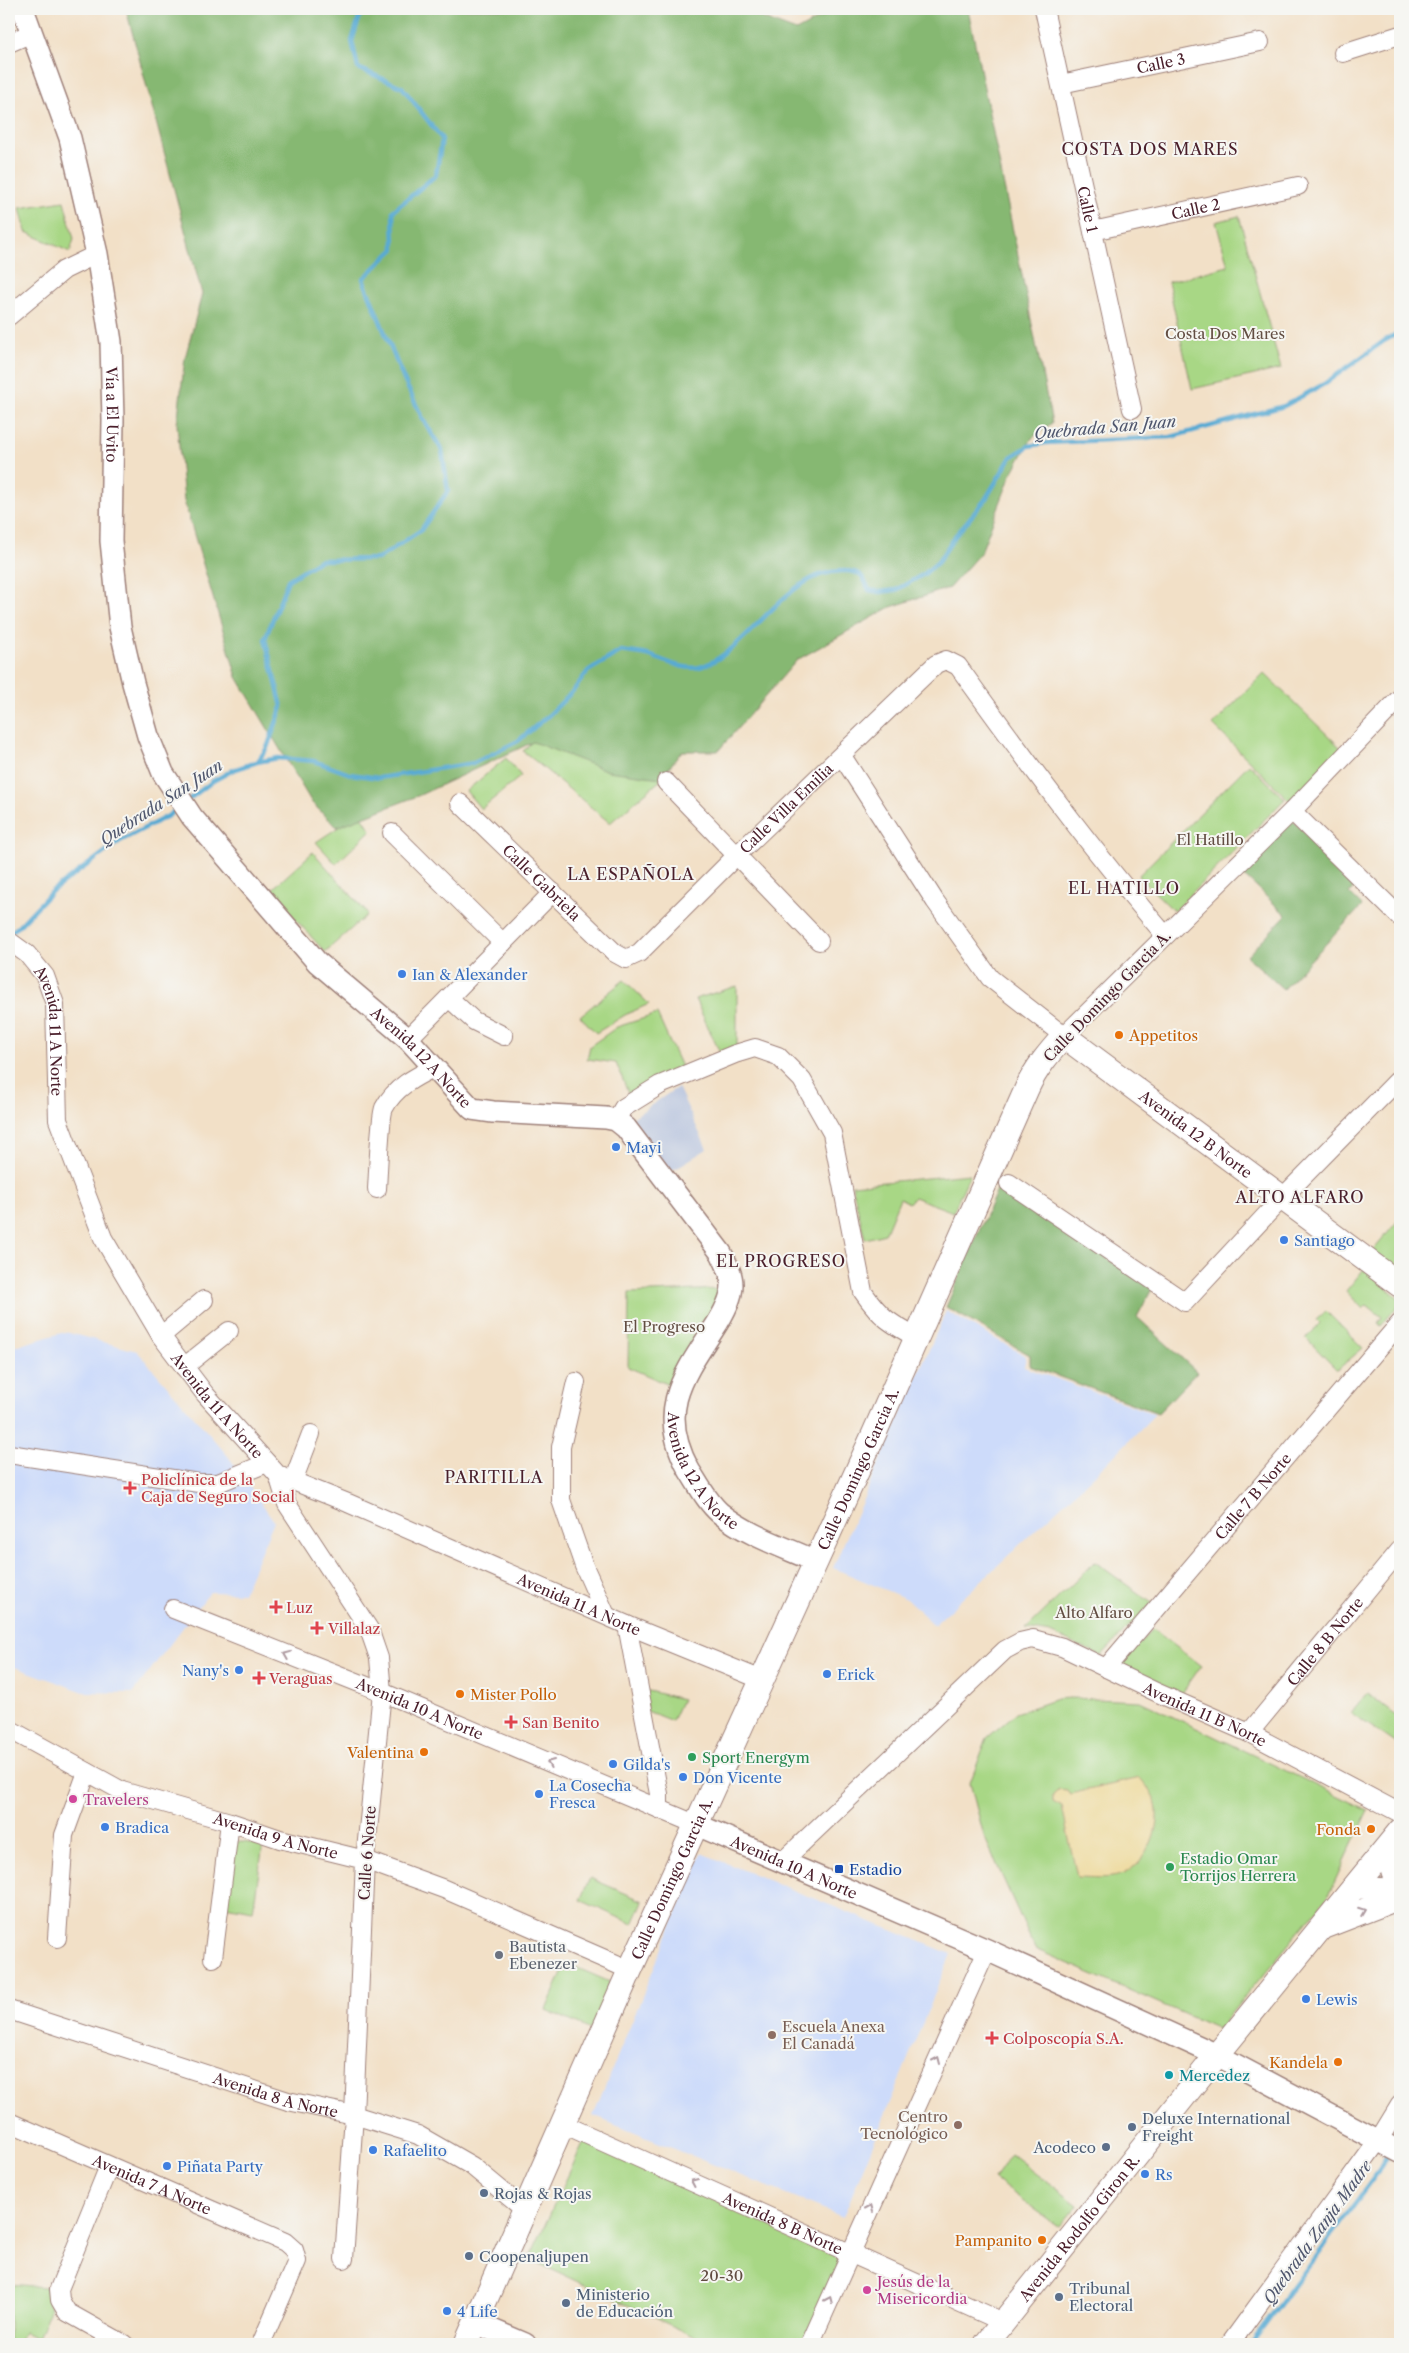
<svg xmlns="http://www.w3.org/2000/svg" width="1409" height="2353" font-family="'Libre Caslon Text',serif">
<rect width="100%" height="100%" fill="#f6f6f2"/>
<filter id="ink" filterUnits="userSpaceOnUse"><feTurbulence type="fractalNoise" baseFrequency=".02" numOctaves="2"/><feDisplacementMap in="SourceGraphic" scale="10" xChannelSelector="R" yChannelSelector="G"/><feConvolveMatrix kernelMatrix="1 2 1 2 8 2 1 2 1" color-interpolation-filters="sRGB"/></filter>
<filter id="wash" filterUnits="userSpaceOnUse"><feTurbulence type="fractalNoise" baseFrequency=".0096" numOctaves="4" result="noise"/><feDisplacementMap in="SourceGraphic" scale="20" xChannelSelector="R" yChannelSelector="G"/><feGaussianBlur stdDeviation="1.12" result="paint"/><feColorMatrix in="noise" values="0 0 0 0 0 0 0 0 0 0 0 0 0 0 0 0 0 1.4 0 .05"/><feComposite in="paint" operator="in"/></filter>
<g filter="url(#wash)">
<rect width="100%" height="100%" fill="#f2e0c7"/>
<g fill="#cddbfa">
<path d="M946 1311 1026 1356 1024 1367 1155 1414 1108 1462 934 1625 907 1599 833 1568Z"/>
<path d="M65 1332 137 1351 228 1456 274 1521 243 1593 210 1592 133 1693 84 1692 9 1665V1348Z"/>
<path d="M701 1853 951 1954 843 2217 593 2116Z"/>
</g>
<path fill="#b9c5de" d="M678 1087 707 1149 668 1173 628 1121Z"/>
<g fill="#a8d785" stroke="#797b58">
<path d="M64 201 74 239 70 252 26 232 20 208Z"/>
<path d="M1239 216 1281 369 1192 389 1168 282 1228 266 1216 222Z"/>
<path d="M1264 673 1346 753 1294 805 1213 725Z"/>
<path d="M541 733 609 734 662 779 610 823 523 751Z"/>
<path d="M506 758 521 776 481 809 466 791Z"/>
<path d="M1249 764 1285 799 1174 911 1138 876Z"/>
<path d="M360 813 371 830 336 864 316 842Z"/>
<path d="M313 852 368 914 325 952 270 891Z"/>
<path d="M624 980 649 1004 625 1015 596 1033 580 1016Z"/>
<path d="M737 986V1046L720 1053 695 999Z"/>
<path d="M657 1014 682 1069 629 1095 616 1063 587 1059 590 1046 617 1027Z"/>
<path d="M970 1174 953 1212 914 1197 909 1203 900 1198 885 1234 865 1239 852 1185Z"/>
<path d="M1400 1218V1274L1372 1252Z"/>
<path d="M1364 1269 1400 1299V1303L1381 1326 1378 1323 1382 1317 1367 1305 1363 1309 1346 1291Z"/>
<path d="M720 1289 714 1314 669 1385 628 1367 629 1293Z"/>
<path d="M1326 1311 1363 1348 1337 1370 1306 1338 1320 1324 1316 1320Z"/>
<path d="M1095 1562 1152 1603 1101 1656 1050 1633 1026 1629Z"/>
<path d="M1153 1629 1201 1666 1180 1696 1121 1664Z"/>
<path d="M644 1690 682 1699 672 1721 647 1711Z"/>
<path d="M1368 1693 1400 1719V1746L1351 1713Z"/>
<path d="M1071 1698 1140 1701 1368 1810 1327 1898 1218 2029 1035 1949 984 1836 970 1783 987 1738 1016 1713 1057 1699Z"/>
<path d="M235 1841 263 1845 253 1911 225 1906Z"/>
<path d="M590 1878 643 1901 633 1924 580 1900Z"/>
<path d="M566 1963 610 1982 591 2030 546 2010Z"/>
<path d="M585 2139 844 2258 803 2344H711L529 2259Z"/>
<path d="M1011 2154 1078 2205 1059 2227 994 2179Z"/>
<path d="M9 2284 45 2287 51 2307 38 2338 24 2332 18 2344H9Z"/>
</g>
<g fill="#86b872" stroke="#686c4e">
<path d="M126 9H745L746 12 796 31 837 9H968L1052 423 1032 438 1011 475 981 552 949 588 891 607 797 660 718 751H682L661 778 608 771 533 742 420 795 337 827 312 803 237 677 184 501 177 424 185 358 202 294Z"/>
<path d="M1292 820 1359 882 1349 893 1362 906 1283 989 1247 956 1286 915 1241 873Z"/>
<path d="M999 1185 1152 1289 1137 1317 1197 1372 1158 1413 1030 1366V1355L946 1307Z"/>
</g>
<path fill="#eeda9e" stroke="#9c7c64" d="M1140 1778C1146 1785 1152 1792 1155 1801 1163 1826 1147 1863 1123 1874 1109 1880 1091 1877 1077 1877L1062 1807 1053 1802V1794L1059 1789 1067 1790 1070 1794Z"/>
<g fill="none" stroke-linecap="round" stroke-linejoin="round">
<g stroke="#58aad3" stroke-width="4.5">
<path d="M258 761 267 748 282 707 265 639 288 580 320 560 378 559 421 530 448 491 442 450 423 419 404 380 363 279 394 249 393 211 436 175 442 139 402 87 358 68 352 41 362 9"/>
<path d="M188 800 213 781 233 770 257 762 278 758 314 761 350 774 379 778 474 763 518 741 549 715 573 691 588 671 621 651C631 653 642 653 651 656 666 661 687 672 703 666 752 648 787 568 845 571 851 571 858 572 862 577 865 580 867 586 869 590L880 592 896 590 924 574 938 562 955 536 985 500 1011 457 1029 446 1045 443 1171 437 1284 406 1324 384 1384 341 1400 332"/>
<path d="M9 933 18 927 52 891 120 841 168 816 178 808"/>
<path d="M1394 2141 1400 2132"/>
<path d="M1251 2344 1378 2172 1388 2153"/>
</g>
</g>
</g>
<g filter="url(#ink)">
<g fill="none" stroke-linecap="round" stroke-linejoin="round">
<g stroke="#9e8079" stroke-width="20">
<g id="minor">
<path id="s1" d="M1044 9 1132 409"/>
<path d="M9 43 32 33"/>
<path d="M1343 53 1400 35"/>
<path id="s2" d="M1061 84 1260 42"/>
<path id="s3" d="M1093 231 1298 186"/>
<path d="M9 316 64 270 97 254"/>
<path d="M842 756 935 901 990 978 1064 1036 1292 811 1400 698"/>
<path d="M666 782 819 941"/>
<path id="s4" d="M460 803 615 953 626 959 639 953 738 854 936 664 946 660 958 666C1024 758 1091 849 1165 935"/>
<path d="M1292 811 1400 917"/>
<path d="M392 833 503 943"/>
<path id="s5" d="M9 941 27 954 45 976 55 1004 58 1120 103 1238 161 1336 205 1394 278 1475 348 1503 627 1625 762 1680"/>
<path d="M449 998 474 1021 504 1036"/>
<path d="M408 1039 553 892"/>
<path d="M616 1120 623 1108 660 1085 735 1054 755 1048 778 1056 802 1080 832 1133 863 1292C881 1318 890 1323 917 1338"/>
<path d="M1009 1183 1185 1302 1282 1198 1400 1078"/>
<path d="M377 1189C378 1175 380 1117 384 1108 395 1087 415 1077 435 1067"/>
<path d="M161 1336 204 1300"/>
<path d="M184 1367 229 1331"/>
<path d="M576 1382 561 1447V1500L584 1566 606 1615"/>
<path d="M9 1454 199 1483H218L267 1463"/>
<path d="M278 1475 287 1504 369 1629 379 1658 382 1692 365 1860 354 2115 344 2259"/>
<path d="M293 1481 311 1434"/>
<path id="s6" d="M173 1609 382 1692 695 1824"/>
<path d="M627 1625 659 1794V1809"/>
<path id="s7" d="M1106 1668 1400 1323"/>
<path id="s8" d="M9 1729 122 1791 230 1822 280 1839 365 1860 444 1889 630 1970"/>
<path id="s9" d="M1249 1733 1400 1550"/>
<path id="s10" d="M782 1862 1005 1650 1020 1642 1033 1639 1062 1647 1158 1693 1249 1733 1400 1813"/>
<path d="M57 1938 64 1835 87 1772"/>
<path d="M213 1958 230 1822"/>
<path id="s11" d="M9 2010 288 2101 354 2115 418 2135 472 2166 525 2210"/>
<path id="s12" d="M9 2122 285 2242 294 2250 297 2261 261 2344"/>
<path id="s13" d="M563 2124 1003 2322"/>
<path d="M109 2166 59 2289 60 2300 67 2312 124 2344"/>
<path d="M810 2344 987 1950"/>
<path d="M1230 2344 1378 2141 1400 2105"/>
</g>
</g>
<g stroke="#9e8079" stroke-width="24">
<g id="tertiary">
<path id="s14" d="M23 9 70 138 97 254 111 342 113 420 111 541 120 627 133 683 148 736 163 773 192 817 317 962 408 1039 472 1109 493 1112 606 1118 616 1120 626 1128 721 1253C726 1263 732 1273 732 1285 732 1300 721 1318 713 1330 681 1379 657 1412 689 1470 698 1484 707 1502 720 1513 747 1535 784 1547 815 1561"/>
<path id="s15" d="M695 1824 987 1950 1217 2055 1400 2152"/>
<path d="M1354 1888 1400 1889"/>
<path d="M476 2323 525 2344"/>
</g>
</g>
<g stroke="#9e8079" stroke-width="26">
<g id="secondary">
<path d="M1396 1837C1391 1854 1387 1869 1400 1882"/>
<path d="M1325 1926 1400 1897"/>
<path id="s16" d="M466 2344 630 1970 874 1434 1027 1088C1036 1068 1049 1053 1064 1036L1400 1285"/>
<path id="s17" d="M986 2344 1217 2055 1400 1831"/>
</g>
</g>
<use href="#minor" stroke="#fff" stroke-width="18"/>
<use href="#tertiary" stroke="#fff" stroke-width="21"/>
<use href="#secondary" stroke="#fff" stroke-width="24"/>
</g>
<defs><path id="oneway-chevron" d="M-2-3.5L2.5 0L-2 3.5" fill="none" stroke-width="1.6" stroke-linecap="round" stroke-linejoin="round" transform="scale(1.25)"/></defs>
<g stroke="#ae9aa0">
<use href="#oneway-chevron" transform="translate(287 1655) rotate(-158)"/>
<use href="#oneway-chevron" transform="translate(550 1763) rotate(-157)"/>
<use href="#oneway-chevron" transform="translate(1362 1911) rotate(-21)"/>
<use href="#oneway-chevron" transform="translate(937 2060) rotate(-66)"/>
<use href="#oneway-chevron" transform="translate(694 2182) rotate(-156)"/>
<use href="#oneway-chevron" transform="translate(870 2208) rotate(-66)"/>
<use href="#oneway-chevron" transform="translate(829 2300) rotate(-66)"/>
</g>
</g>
<g fill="#3f7fe0" stroke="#f6f6f2" stroke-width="2">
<circle cx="402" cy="974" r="5"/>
<circle cx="616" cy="1147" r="5"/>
<circle cx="1284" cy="1240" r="5"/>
<circle cx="239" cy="1670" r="5"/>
<circle cx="827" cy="1674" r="5"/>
<circle cx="613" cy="1764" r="5"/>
<circle cx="683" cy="1777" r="5"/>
<circle cx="539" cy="1794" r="5"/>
<circle cx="105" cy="1827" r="5"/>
<circle cx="1306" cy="1999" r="5"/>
<circle cx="373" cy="2150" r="5"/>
<circle cx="167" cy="2166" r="5"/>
<circle cx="1145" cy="2174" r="5"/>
<circle cx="447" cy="2311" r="5"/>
</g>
<g fill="#e8710a" stroke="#f6f6f2" stroke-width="2">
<circle cx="1119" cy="1035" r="5"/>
<circle cx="460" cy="1694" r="5"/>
<circle cx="424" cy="1752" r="5"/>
<circle cx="1371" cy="1829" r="5"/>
<circle cx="1338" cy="2062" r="5"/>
<circle cx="1042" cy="2240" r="5"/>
</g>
<g fill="#e0444e" stroke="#f6f6f2" stroke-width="2">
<path d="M127.5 1480.5h5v5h5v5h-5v5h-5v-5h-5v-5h5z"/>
<path d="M273.5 1599.5h5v5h5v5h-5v5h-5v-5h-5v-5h5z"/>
<path d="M314.5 1620.5h5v5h5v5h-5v5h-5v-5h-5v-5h5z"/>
<path d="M256.5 1670.5h5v5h5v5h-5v5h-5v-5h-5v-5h5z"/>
<path d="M508.5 1714.5h5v5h5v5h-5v5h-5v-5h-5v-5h5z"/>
<path d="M989.5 2030.5h5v5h5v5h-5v5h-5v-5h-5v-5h5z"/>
</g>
<g fill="#2e9e5b" stroke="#f6f6f2" stroke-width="2">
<circle cx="692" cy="1757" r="5"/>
<circle cx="1170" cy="1867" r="5"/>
</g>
<g fill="#d1479c" stroke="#f6f6f2" stroke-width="2">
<circle cx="73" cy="1799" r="5"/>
<circle cx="867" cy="2290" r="5"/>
</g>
<rect fill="#1a4fb4" stroke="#f6f6f2" stroke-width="2" x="834" y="1864" width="10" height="10" rx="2.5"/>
<circle fill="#6b7280" stroke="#f6f6f2" stroke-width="2" cx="499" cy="1955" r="5"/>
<g fill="#8d6e63" stroke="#f6f6f2" stroke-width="2">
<circle cx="772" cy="2035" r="5"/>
<circle cx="958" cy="2125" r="5"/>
</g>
<circle fill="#0f9aa8" stroke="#f6f6f2" stroke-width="2" cx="1169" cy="2075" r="5"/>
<g fill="#5c6f8a" stroke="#f6f6f2" stroke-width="2">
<circle cx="1132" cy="2127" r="5"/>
<circle cx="1106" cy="2147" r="5"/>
<circle cx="484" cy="2193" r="5"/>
<circle cx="469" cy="2256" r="5"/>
<circle cx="1059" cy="2297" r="5"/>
<circle cx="566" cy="2303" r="5"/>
</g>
<g text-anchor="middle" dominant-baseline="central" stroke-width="4" stroke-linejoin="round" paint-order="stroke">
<g font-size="15" fill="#4a1f2b" stroke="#f6f6f2">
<text stroke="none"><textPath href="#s2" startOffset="102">Calle 3</textPath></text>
<text stroke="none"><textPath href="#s1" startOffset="205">Calle 1</textPath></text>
<text stroke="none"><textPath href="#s3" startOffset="105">Calle 2</textPath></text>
<text stroke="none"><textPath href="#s14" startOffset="418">Vía a El Uvito</textPath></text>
<text stroke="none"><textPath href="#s4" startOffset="449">Calle Villa Emilia</textPath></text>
<text stroke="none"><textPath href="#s4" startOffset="114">Calle Gabriela</textPath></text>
<text transform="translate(1107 996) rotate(-46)">Calle Domingo Garcia A.</text>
<text stroke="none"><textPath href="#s5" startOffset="106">Avenida 11 A Norte</textPath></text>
<text stroke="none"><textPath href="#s14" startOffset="1169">Avenida 12 A Norte</textPath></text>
<text stroke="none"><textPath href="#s16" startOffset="1604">Avenida 12 B Norte</textPath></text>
<text stroke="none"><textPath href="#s5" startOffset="526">Avenida 11 A Norte</textPath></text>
<text stroke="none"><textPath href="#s14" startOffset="1799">Avenida 12 A Norte</textPath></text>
<text stroke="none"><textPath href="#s16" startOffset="959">Calle Domingo Garcia A.</textPath></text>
<text stroke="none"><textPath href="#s7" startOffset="226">Calle 7 B Norte</textPath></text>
<text stroke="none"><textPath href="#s5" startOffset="946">Avenida 11 A Norte</textPath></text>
<text stroke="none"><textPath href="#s9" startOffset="119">Calle 8 B Norte</textPath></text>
<text stroke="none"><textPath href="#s6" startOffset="266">Avenida 10 A Norte</textPath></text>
<text stroke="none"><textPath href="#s10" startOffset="526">Avenida 11 B Norte</textPath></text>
<text stroke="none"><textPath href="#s8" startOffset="289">Avenida 9 A Norte</textPath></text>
<text transform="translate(367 1853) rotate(-86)">Calle 6 Norte</text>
<text stroke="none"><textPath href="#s15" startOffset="108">Avenida 10 A Norte</textPath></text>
<text stroke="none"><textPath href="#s16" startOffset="509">Calle Domingo Garcia A.</textPath></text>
<text stroke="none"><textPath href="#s11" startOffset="280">Avenida 8 A Norte</textPath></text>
<text stroke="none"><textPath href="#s12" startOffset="156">Avenida 7 A Norte</textPath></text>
<text stroke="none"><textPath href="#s13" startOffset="241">Avenida 8 B Norte</textPath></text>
<text stroke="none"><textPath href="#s17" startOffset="149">Avenida Rodolfo Giron R.</textPath></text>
</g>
<g font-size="15" fill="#624d42" stroke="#f6f6f2">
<text x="1225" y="333">Costa Dos Mares</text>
<text x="1210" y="839">El Hatillo</text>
<text x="664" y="1326">El Progreso</text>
<text x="1094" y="1612">Alto Alfaro</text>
<text x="722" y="2275">20-30</text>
</g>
<g font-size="15" fill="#366cbe" stroke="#f6f6f2" text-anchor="start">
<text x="412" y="974">Ian &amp; Alexander</text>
<text x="626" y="1147">Mayi</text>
<text x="1294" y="1240">Santiago</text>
<text x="229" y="1670" text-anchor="end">Nany's</text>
<text x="837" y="1674">Erick</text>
<text x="623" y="1764">Gilda's</text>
<text x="693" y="1777">Don Vicente</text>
<text x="549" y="1785">La Cosecha<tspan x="549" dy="17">Fresca</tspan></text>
<text x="115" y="1827">Bradica</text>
<text x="1316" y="1999">Lewis</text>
<text x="383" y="2150">Rafaelito</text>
<text x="177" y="2166">Piñata Party</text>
<text x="1155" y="2174">Rs</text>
<text x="457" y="2311">4 Life</text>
</g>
<g font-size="15" fill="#c56008" stroke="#f6f6f2" text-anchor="end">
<text x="1129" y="1035" text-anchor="start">Appetitos</text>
<text x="470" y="1694" text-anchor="start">Mister Pollo</text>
<text x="414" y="1752">Valentina</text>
<text x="1361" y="1829">Fonda</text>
<text x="1328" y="2062">Kandela</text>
<text x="1032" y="2240">Pampanito</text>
</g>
<g font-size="15" fill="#be3a42" stroke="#f6f6f2" text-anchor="start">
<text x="141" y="1479">Policlínica de la<tspan x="141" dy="17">Caja de Seguro Social</tspan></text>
<text x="286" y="1607">Luz</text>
<text x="328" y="1628">Villalaz</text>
<text x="269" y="1678">Veraguas</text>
<text x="522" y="1722">San Benito</text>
<text x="1003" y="2038">Colposcopía S.A.</text>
</g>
<g font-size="15" fill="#27864d" stroke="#f6f6f2" text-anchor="start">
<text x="702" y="1757">Sport Energym</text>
<text x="1180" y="1858">Estadio Omar<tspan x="1180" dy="17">Torrijos Herrera</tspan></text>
</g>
<g font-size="15" fill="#b23c85" stroke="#f6f6f2" text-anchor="start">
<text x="83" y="1799">Travelers</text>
<text x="877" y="2281">Jesús de la<tspan x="877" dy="17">Misericordia</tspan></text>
</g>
<g font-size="15" fill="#164399" stroke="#f6f6f2" text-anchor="start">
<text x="849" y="1869">Estadio</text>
</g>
<g font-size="15" fill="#5b616d" stroke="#f6f6f2" text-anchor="start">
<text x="509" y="1946">Bautista<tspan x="509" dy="17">Ebenezer</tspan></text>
</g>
<g font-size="15" fill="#785e54" stroke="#f6f6f2" text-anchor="start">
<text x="782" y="2026">Escuela Anexa<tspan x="782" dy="17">El Canadá</tspan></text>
<text x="948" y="2116" text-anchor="end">Centro<tspan x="948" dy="17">Tecnológico</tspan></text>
</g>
<g font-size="15" fill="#0d838f" stroke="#f6f6f2" text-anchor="start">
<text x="1179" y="2075">Mercedez</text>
</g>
<g font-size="15" fill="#4e5e75" stroke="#f6f6f2" text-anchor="start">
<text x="1142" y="2118">Deluxe International<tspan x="1142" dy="17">Freight</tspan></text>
<text x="1096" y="2147" text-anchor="end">Acodeco</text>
<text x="494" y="2193">Rojas &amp; Rojas</text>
<text x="479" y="2256">Coopenaljupen</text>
<text x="1069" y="2288">Tribunal<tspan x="1069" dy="17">Electoral</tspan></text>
<text x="576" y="2294">Ministerio<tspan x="576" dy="17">de Educación</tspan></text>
</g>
<g font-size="16" letter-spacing="1" fill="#4a1f2b" stroke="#f6f6f2">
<text x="1150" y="149">COSTA DOS MARES</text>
<text x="631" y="874">LA ESPAÑOLA</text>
<text x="1124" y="888">EL HATILLO</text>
<text x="1300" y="1197">ALTO ALFARO</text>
<text x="781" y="1261">EL PROGRESO</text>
<text x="494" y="1477">PARITILLA</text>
</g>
<g font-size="16" font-style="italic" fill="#50576e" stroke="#f6f6f2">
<text transform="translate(1105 427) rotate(-5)">Quebrada San Juan</text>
<text transform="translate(161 802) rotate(-33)">Quebrada San Juan</text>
<text transform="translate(1317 2232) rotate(-54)">Quebrada Zanja Madre</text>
</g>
</g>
<rect width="1409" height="2353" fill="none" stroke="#f6f6f2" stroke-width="30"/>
</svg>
